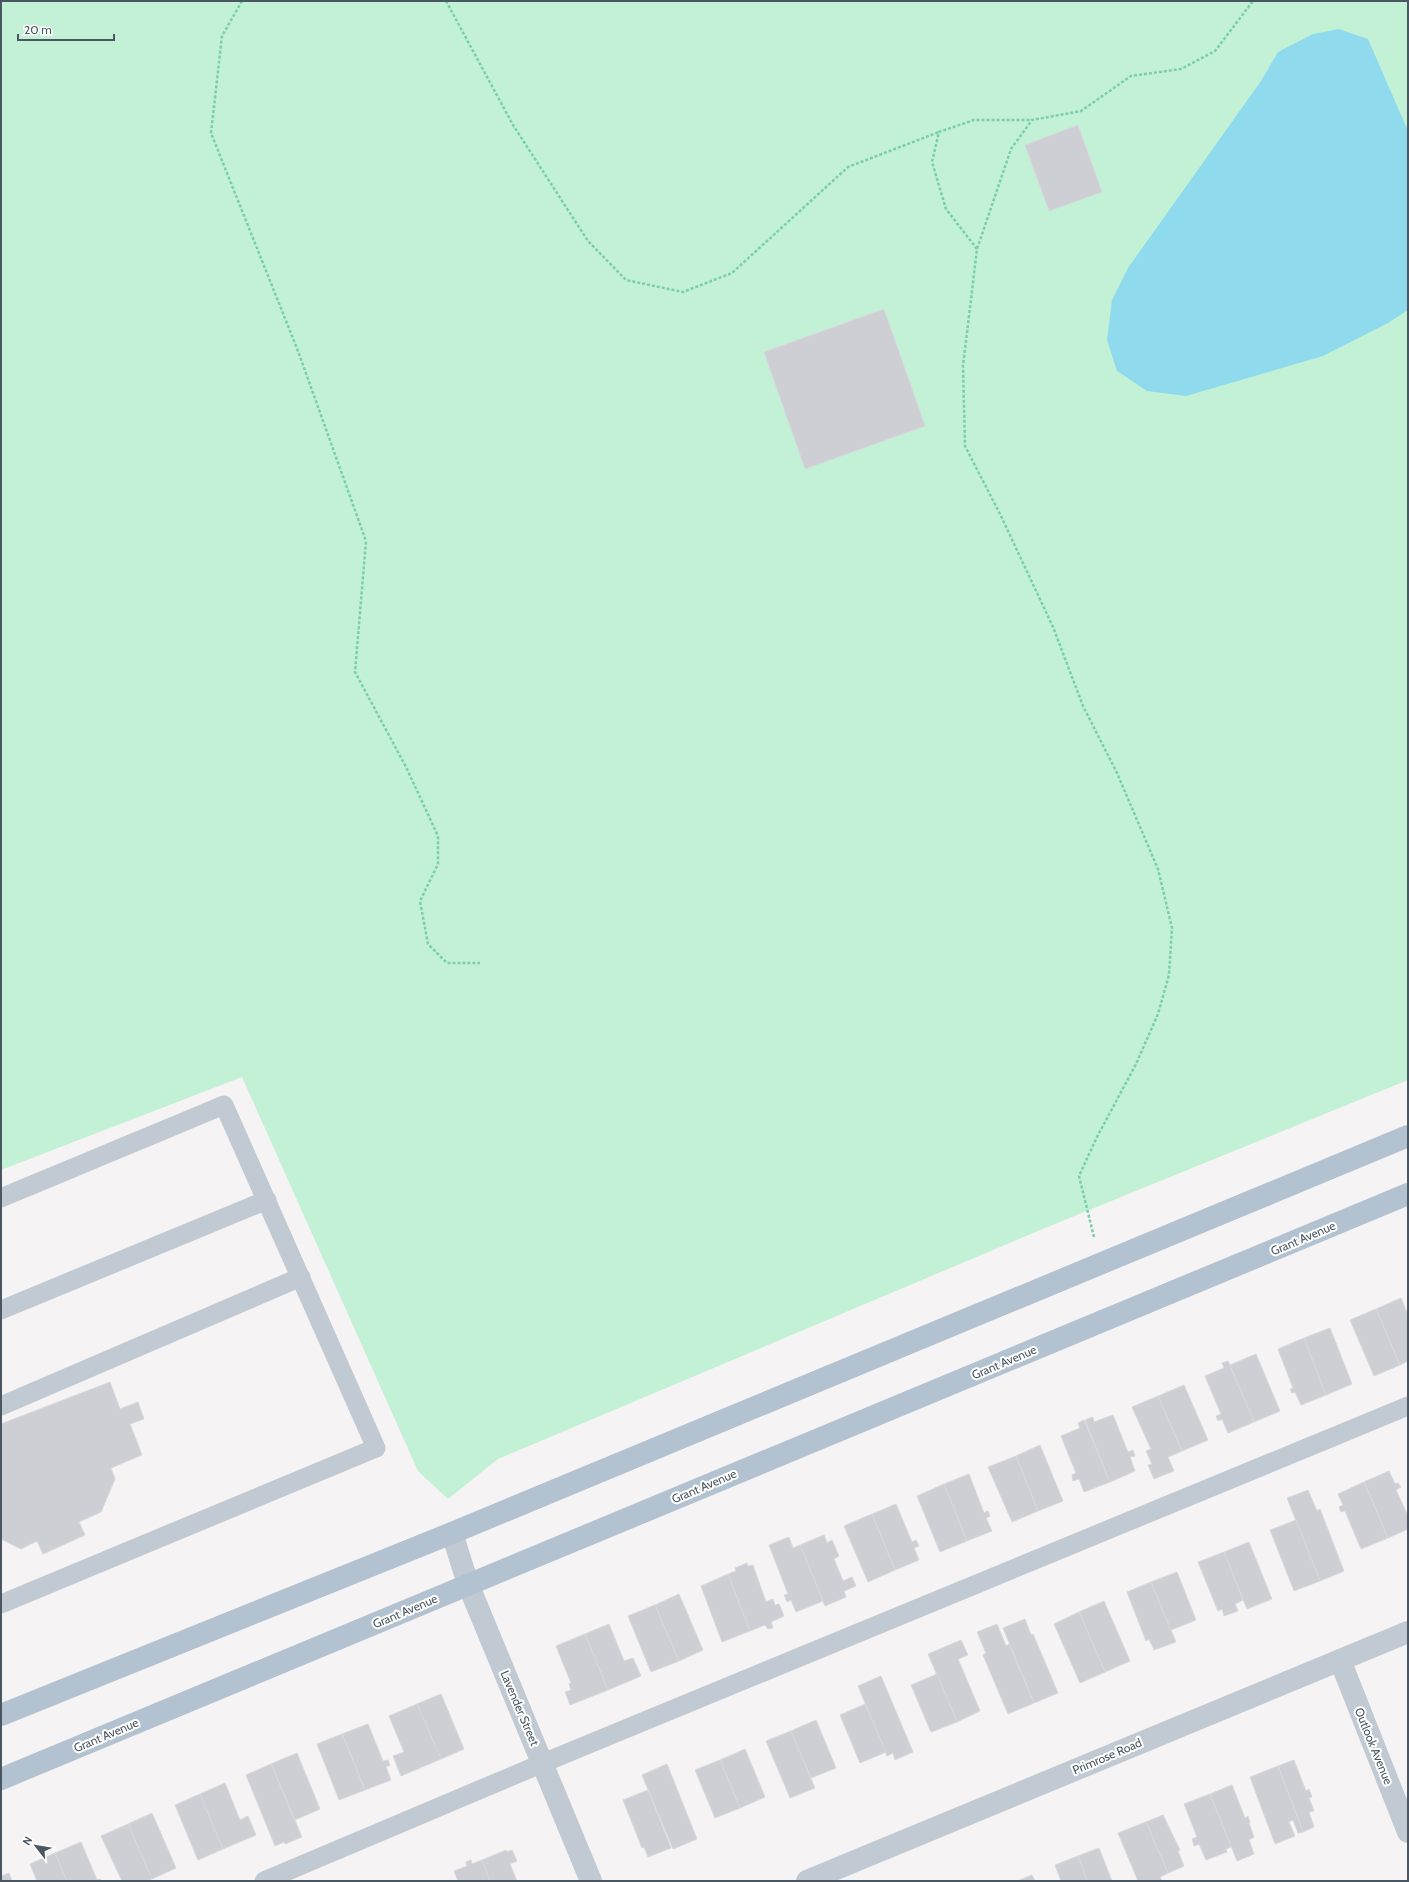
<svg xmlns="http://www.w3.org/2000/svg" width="1409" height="1882" font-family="Cabin,sans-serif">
<rect width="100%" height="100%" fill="#f5f3f3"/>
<path fill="#c3f1d5" d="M1 1H1408V1080L1045 1228 498 1459 448 1499 418 1471 242 1077 1 1170Z"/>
<path fill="#90daee" d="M1339 29 1368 39 1408 131V310L1388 323 1323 356 1186 396 1147 391 1117 371 1107 340 1112 300 1128 268 1261 81 1278 52 1313 34Z"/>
<g fill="#cdcfd5" stroke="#d7d9de">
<path d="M1078 125 1102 192 1049 211 1025 145Z"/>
<path d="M884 309 925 426 805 469 764 352Z"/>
<path d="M1401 1298 1408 1315V1361L1400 1365 1376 1309Z"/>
<path d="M1376 1309 1400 1365 1374 1376 1350 1320Z"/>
<path d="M1330 1328 1352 1384 1326 1395 1304 1338Z"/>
<path d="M1304 1338 1326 1395 1301 1405 1295 1392 1292 1393 1290 1389 1293 1388 1278 1349Z"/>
<path d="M1256 1354 1280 1411 1254 1422 1230 1365Z"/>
<path d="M1228 1361 1254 1422 1228 1433 1222 1419 1218 1421 1216 1416 1221 1414 1205 1376 1224 1368 1222 1363Z"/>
<path d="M110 1382 120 1409 138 1402 144 1419 130 1424 142 1455 111 1468 115 1479 101 1512 79 1522 85 1535 43 1554 37 1541 21 1549 1 1539V1424Z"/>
<path d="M1184 1385 1208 1440 1182 1451 1158 1396Z"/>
<path d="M1158 1396 1182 1451 1168 1457 1174 1471 1154 1479 1148 1465 1152 1464 1146 1451 1151 1449 1132 1407Z"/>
<path d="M1113 1415 1128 1452 1133 1450 1135 1456 1130 1457 1135 1471 1110 1482 1085 1420 1093 1417 1094 1422Z"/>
<path d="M1084 1420 1110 1482 1084 1492 1079 1479 1073 1481 1072 1475 1076 1473 1061 1436 1080 1428 1078 1423Z"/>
<path d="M1040 1445 1063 1501 1038 1511 1016 1456Z"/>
<path d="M1016 1456 1038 1511 1012 1522 988 1467Z"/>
<path d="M1389 1471 1395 1484 1398 1483 1401 1487 1396 1490 1408 1516V1529L1388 1538 1364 1482Z"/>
<path d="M969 1474 984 1513 988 1511 990 1516 986 1518 992 1531 967 1541 944 1484Z"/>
<path d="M1364 1482 1388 1538 1361 1549 1345 1511 1341 1512 1339 1507 1343 1505 1338 1494Z"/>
<path d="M944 1484 967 1541 940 1552 917 1496Z"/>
<path d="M1308 1490 1317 1511 1320 1509 1344 1571 1320 1581 1287 1498Z"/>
<path d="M896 1504 912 1542 916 1540 919 1546 914 1548 919 1560 895 1570 872 1514Z"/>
<path d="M872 1514 895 1570 868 1582 844 1526Z"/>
<path d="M1296 1520 1320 1581 1294 1591 1270 1530Z"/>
<path d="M824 1535 827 1543 832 1540 839 1556 834 1559 843 1581 852 1577 856 1586 844 1591 846 1597 825 1606 800 1545Z"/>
<path d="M789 1537 793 1548 800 1545 823 1601 796 1612 791 1600 787 1602 784 1595 788 1594 769 1545Z"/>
<path d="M1249 1542 1272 1599 1247 1609 1224 1552Z"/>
<path d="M1224 1552 1243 1600 1235 1604 1238 1611 1224 1616 1222 1609 1218 1611 1198 1562Z"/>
<path d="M747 1563 748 1566 753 1565 766 1602 773 1599 775 1605 779 1604 784 1616 771 1622 773 1628 768 1629 765 1625 750 1631 728 1574 736 1571 735 1568Z"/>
<path d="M1177 1572 1196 1620 1171 1630 1151 1582Z"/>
<path d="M728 1574 750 1631 722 1642 701 1586Z"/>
<path d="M1151 1582 1176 1642 1154 1650 1149 1639 1146 1641 1127 1592Z"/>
<path d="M679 1594 703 1650 679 1661 655 1605Z"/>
<path d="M1104 1601 1130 1661 1105 1672 1079 1612Z"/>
<path d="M655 1605 679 1661 651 1672 628 1616Z"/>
<path d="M1079 1612 1105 1672 1080 1683 1054 1624Z"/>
<path d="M1025 1619 1031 1635 1033 1634 1058 1693 1034 1703 1003 1628Z"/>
<path d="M609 1624 624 1661 633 1658 641 1676 608 1690 585 1634Z"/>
<path d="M997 1624 1006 1646 1009 1644 1034 1703 1008 1714 983 1655 986 1653 977 1632Z"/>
<path d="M585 1634 608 1690 570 1705 565 1692 571 1690 569 1684 571 1683 556 1646Z"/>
<path d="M961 1640 968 1655 958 1659 980 1711 957 1722 928 1654Z"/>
<path d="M937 1674 957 1722 931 1732 911 1685Z"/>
<path d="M881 1676 913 1752 895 1760 893 1753 887 1756 858 1686Z"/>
<path d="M441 1694 464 1749 441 1759 417 1704Z"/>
<path d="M417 1704 441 1759 401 1776 393 1756 404 1752 389 1716Z"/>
<path d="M865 1704 886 1752 860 1763 840 1715Z"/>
<path d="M816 1720 836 1768 811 1778 791 1731Z"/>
<path d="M368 1724 383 1761 388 1760 390 1765 386 1767 391 1780 365 1790 342 1734Z"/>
<path d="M791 1731 815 1788 790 1798 766 1741Z"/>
<path d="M342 1734 365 1790 339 1800 317 1744Z"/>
<path d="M745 1749 765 1797 740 1808 720 1760Z"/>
<path d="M297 1753 320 1809 295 1820 271 1764Z"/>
<path d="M720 1760 740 1808 715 1818 695 1770Z"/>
<path d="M1294 1760 1306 1791 1309 1789 1312 1797 1309 1798 1314 1811 1309 1812 1314 1827 1303 1832 1278 1766Z"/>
<path d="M271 1764 302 1837 285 1844 284 1842 275 1846 246 1775Z"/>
<path d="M667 1764 697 1839 673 1849 642 1775Z"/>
<path d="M1278 1766 1303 1832 1298 1833 1293 1820 1289 1822 1295 1836 1275 1844 1250 1777Z"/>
<path d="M225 1783 240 1820 248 1816 256 1835 223 1849 200 1794Z"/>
<path d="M1232 1785 1245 1818 1248 1816 1250 1822 1249 1823 1254 1837 1249 1840 1254 1854 1237 1861 1210 1794Z"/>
<path d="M648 1790 671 1848 648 1857 644 1847 642 1848 623 1800Z"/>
<path d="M200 1794 223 1849 198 1860 175 1805Z"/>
<path d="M1210 1794 1231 1847 1226 1849 1227 1852 1206 1860 1199 1844 1194 1846 1192 1839 1197 1837 1184 1804Z"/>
<path d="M152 1813 176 1868 152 1879 128 1824Z"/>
<path d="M1163 1815 1180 1850 1178 1851 1184 1866 1168 1873 1146 1822Z"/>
<path d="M1146 1822 1168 1873 1160 1877 1162 1881H1138L1118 1833Z"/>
<path d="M128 1824 152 1879 147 1881H122L101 1836Z"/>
<path d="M81 1842 97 1880 100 1879 101 1881H67L55 1853Z"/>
<path d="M1099 1848 1112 1881H1087L1078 1856Z"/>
<path d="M506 1850 507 1852 512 1850 517 1861 510 1864 517 1881H490L482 1860Z"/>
<path d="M55 1853 67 1881H37L30 1864Z"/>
<path d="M1078 1856 1087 1881H1061L1055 1865Z"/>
<path d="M471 1860 472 1864 482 1860 490 1881H458L454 1871 467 1866 466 1862Z"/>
<path d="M9 1873 12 1881H1V1876Z"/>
<path d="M1032 1875 1035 1881H1017Z"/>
</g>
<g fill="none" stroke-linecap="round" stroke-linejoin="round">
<g stroke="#7ad0a6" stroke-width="2.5" stroke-dasharray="3 2" stroke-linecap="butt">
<path d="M242 1 222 36 211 133 298 351 366 541 355 672 406 767 438 836V864L420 901 428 944 447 963H480"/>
<path d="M446 1 513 125 588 241 626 280 683 292 732 273 848 167 939 132"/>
<path d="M977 249 946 209 932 162 939 132 974 120H1032"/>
<path d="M1094 1237 1079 1176 1097 1137 1136 1064 1158 1014 1169 975 1172 928 1158 869 1117 773 1083 706 1053 627 1000 514 965 446 963 366 977 249 1011 149 1032 120 1081 111 1131 76 1181 69 1215 51 1253 1"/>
</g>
<g stroke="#c1cad2" stroke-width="19">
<path d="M1 1198 224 1105 376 1448 1 1604"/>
<path d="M1 1310 267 1200"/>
<path d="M1 1406 301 1277"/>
<path d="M264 1881 543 1763 1408 1406"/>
</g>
<g stroke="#c1cad2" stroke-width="22">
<path d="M452 1533 468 1584 591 1881"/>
<path d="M1340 1660 1408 1832"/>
<path d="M807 1881 1408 1632"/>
</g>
<g stroke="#b3c2d1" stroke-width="22">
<path d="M1 1715 452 1533 1408 1136"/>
<path d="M1 1779 1408 1194"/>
</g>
</g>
<g text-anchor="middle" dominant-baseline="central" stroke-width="4" stroke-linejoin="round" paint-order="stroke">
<g font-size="12" fill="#4a5661" stroke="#fff">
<text transform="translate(1303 1238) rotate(-23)">Grant Avenue</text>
<text transform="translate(1004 1362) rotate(-23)">Grant Avenue</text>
<text transform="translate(704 1486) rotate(-23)">Grant Avenue</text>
<text transform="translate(405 1611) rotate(-23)">Grant Avenue</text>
<text transform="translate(520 1708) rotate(67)">Lavender Street</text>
<text transform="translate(106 1735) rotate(-23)">Grant Avenue</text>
<text transform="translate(1374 1746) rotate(68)">Outlook Avenue</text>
<text transform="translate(1107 1756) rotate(-23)">Primrose Road</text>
</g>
</g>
<rect width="1409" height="1882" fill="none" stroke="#4a5661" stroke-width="4"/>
<g transform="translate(36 1846) rotate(301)" stroke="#ffffff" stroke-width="3" paint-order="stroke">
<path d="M0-3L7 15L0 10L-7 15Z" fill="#4a5661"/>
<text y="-6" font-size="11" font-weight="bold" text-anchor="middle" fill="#4a5661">N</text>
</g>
<path d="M18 34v6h96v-6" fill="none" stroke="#4a5661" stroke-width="2"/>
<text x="24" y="34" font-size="12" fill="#4a5661" stroke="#ffffff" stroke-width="3" paint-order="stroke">20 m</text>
</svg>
